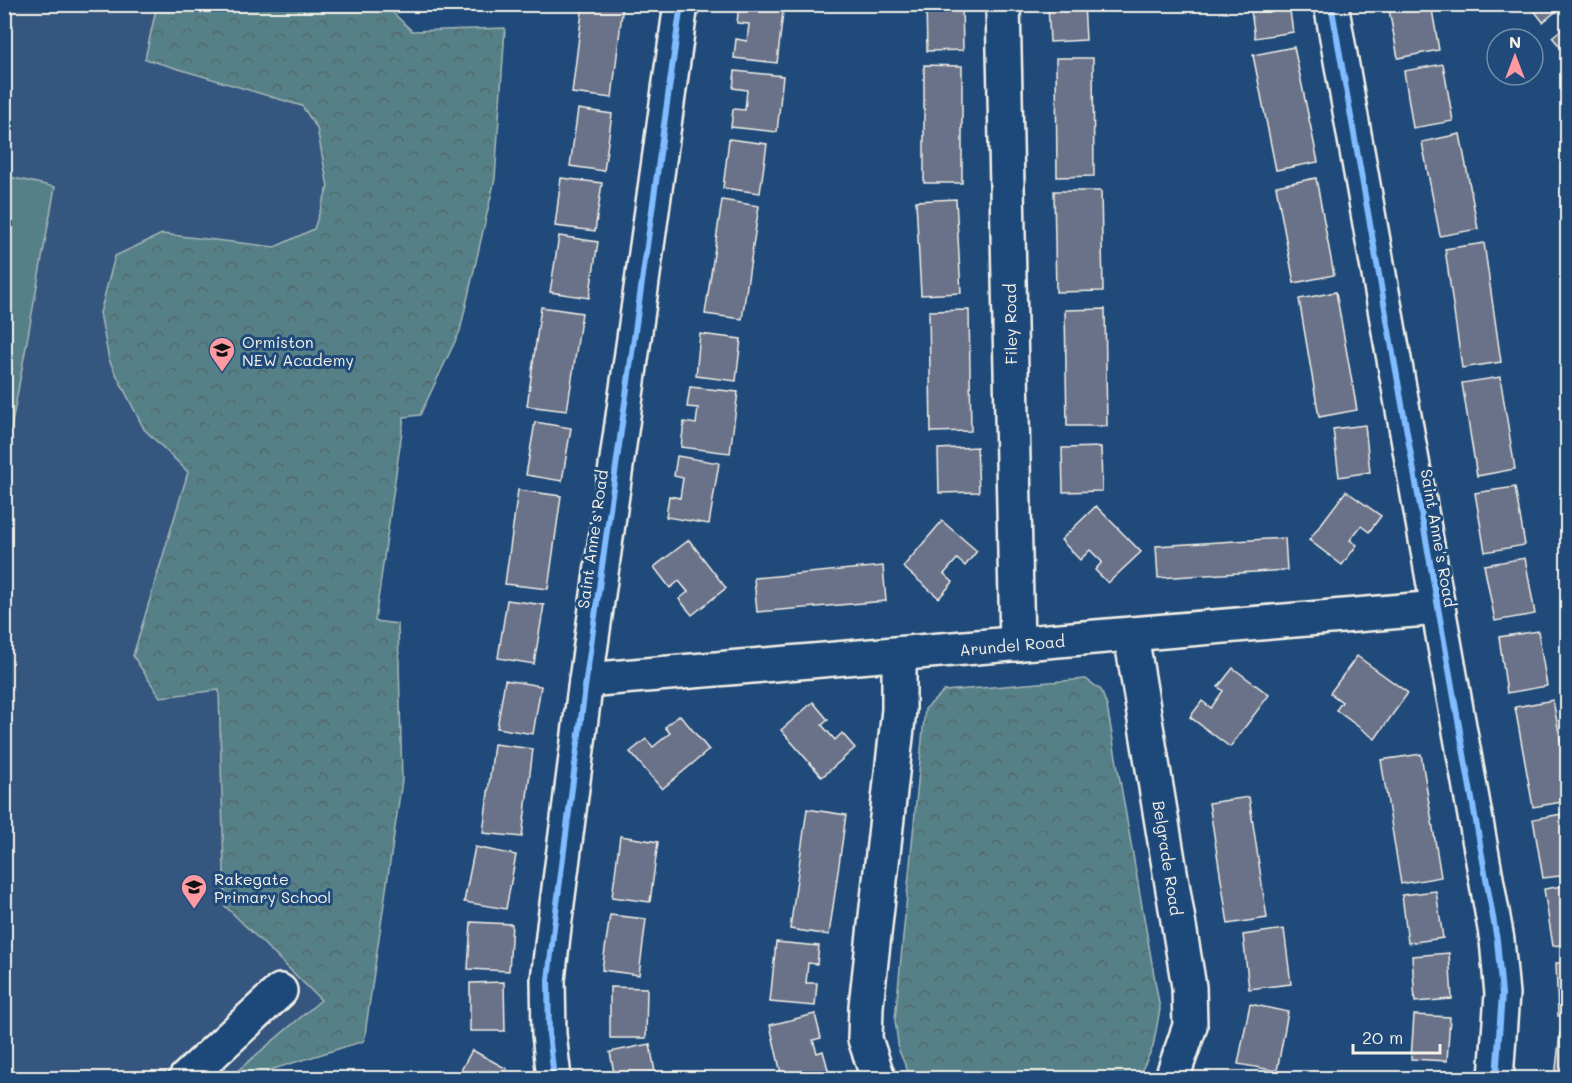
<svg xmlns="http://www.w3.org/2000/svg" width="1572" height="1083" font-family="Mali,sans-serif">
<defs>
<pattern id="forest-crowns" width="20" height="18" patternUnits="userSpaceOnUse" patternTransform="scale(1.5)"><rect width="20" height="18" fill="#578087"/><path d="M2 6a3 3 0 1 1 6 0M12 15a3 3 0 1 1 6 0" fill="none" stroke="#51676a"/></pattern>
</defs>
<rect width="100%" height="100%" fill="#1f4a7a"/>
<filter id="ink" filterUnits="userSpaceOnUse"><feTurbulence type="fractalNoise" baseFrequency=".0167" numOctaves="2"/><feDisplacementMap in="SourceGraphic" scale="12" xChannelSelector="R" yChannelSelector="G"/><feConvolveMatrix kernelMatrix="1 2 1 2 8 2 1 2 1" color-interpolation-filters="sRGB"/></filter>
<g filter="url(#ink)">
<path fill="#36567f" d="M385 4 412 31 505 28 495 179 460 331 420 415 404 417 375 621 398 624 402 780 364 1041 267 1071 269 1078H5V5Z"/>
<g fill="url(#forest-crowns)" stroke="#a6b8b8" stroke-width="1.5">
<path d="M157 5H385L412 31 505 28 495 179 460 331 420 415 404 417 375 621 398 624 402 780 364 1041 267 1071 269 1078H229L321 1000 225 906 219 690 160 697 133 656 188 472 144 429 109 360 100 313 115 256 162 234 275 247 314 229 328 187 317 128 302 106 145 59Z"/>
<path d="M1086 679 1101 690 1107 706 1160 1009 1153 1047 1138 1078H911L899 1051 895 1020 925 709 944 691Z"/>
</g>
<path fill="#578087" stroke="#a6b8b8" stroke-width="1.5" d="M5 176 55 187 5 462 4 176Z"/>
<g fill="#6a728a" stroke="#f4f1e8" stroke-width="1.5">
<path d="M583 4H623L612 98 572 93Z"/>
<path d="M739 4H784L777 63 734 58 736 39 747 41 749 24 737 23Z"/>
<path d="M926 4H962L963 50 927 51Z"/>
<path d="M1048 4H1084L1086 40 1050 42Z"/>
<path d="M1250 4H1289L1293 32 1255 38Z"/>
<path d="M1388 4H1431L1439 50 1398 58Z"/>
<path d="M1529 4H1565L1543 22Z"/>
<path d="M1568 24V56L1552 37Z"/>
<path d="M1294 47 1318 162 1276 170 1253 55Z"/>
<path d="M1056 58H1093L1094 176 1057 177Z"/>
<path d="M1443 64 1453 121 1413 128 1404 71Z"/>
<path d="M924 65 962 66V183H924Z"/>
<path d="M735 71 783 76 777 132 731 127 733 109 745 110 747 90 733 88Z"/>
<path d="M578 109 612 114 604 171 570 166Z"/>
<path d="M1460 134 1478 229 1440 236 1422 142Z"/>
<path d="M729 139 767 144 760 193 723 188Z"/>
<path d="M561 178 602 183 595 231 555 226Z"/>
<path d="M1316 178 1334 275 1294 283 1276 186Z"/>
<path d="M1054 191H1101L1103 291 1056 292Z"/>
<path d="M956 199 961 293 921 295 916 201Z"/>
<path d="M722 200 759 206 742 319 705 314Z"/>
<path d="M559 236 598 242 589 298 550 292Z"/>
<path d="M1484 243 1501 362 1462 368 1445 249Z"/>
<path d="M1336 292 1357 410 1319 417 1299 299Z"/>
<path d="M541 307 582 313 567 411 527 406Z"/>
<path d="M1105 309 1107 426H1067L1065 310Z"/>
<path d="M969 310 971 431 931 432 929 311Z"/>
<path d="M700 334 741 339 736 381 696 376Z"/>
<path d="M1500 377 1515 469 1477 476 1462 383Z"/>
<path d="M690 387 738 392 730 453 681 447 684 422 696 424 698 408 687 407Z"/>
<path d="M535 422 571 428 562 481 526 475Z"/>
<path d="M1365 425 1370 472 1339 477 1333 429Z"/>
<path d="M977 447 979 492 939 493 938 449Z"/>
<path d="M1101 447 1102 491 1063 492 1062 448Z"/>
<path d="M677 456 719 463 709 524 666 517 669 496 680 498 683 478 674 476Z"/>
<path d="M1515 487 1525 545 1485 552 1475 493Z"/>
<path d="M518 490 561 496 548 589 505 584Z"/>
<path d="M1346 491 1381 516 1369 532 1361 526 1350 540 1357 545 1342 565 1309 540Z"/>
<path d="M1096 506 1141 552 1108 583 1095 570 1102 562 1090 550 1080 560 1061 540Z"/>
<path d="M942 521 977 551 965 566 957 559 944 574 953 582 939 598 903 567Z"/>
<path d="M1285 538 1287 570 1158 578 1156 546Z"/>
<path d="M689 540 726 588 692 615 679 599 688 592 679 581 670 588 654 567Z"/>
<path d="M1525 558 1535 614 1495 621 1484 565Z"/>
<path d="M883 566 886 601 757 612 754 578Z"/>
<path d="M507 600 544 605 534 664 498 658Z"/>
<path d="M1538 631 1547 686 1507 693 1499 637Z"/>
<path d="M1357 656 1408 693 1375 739 1336 710 1342 702 1330 693Z"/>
<path d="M1233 668 1269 695 1230 747 1190 717 1202 701 1211 708 1223 691 1218 687Z"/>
<path d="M505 680 541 686 533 734 497 728Z"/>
<path d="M1553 700 1568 782V801L1533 807 1515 707Z"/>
<path d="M813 702 828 720 822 725 835 740 842 733 855 748 822 777 781 730Z"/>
<path d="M680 715 709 750 662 789 630 752 646 739 653 747 670 733 665 727Z"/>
<path d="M494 744 533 749 522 837 483 833Z"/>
<path d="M1421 754 1441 877 1401 884 1381 760Z"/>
<path d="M1249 797 1267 918 1228 924 1209 803Z"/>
<path d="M807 809 846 815 829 935 790 929Z"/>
<path d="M1568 813V875L1543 878 1533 819Z"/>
<path d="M620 836 658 842 650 902 612 897Z"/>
<path d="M475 847 516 855 506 909 464 902Z"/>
<path d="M1568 885V944L1553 946 1544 889Z"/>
<path d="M1436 891 1443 938 1408 943 1402 895Z"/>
<path d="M610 915 646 919 639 975 602 970Z"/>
<path d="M471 922 512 924 509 971 468 969Z"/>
<path d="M1284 929 1291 984 1249 989 1243 935Z"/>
<path d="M776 942 819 946 817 964 808 963 806 983H817L815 1006 770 1002Z"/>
<path d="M1449 953 1452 999 1415 1002 1412 956Z"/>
<path d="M1556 963H1568V1016H1558Z"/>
<path d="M504 982 505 1031H470V983Z"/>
<path d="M610 987 647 988 646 1038H610Z"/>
<path d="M1250 1004 1288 1012 1277 1071 1238 1064Z"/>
<path d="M815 1014 821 1038 813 1040 817 1053 823 1051 829 1073 805 1078H782L770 1025Z"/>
<path d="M1414 1015 1450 1017 1447 1061 1411 1059Z"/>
<path d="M1560 1033 1568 1034V1078H1555Z"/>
<path d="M650 1044 656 1078H615L610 1052Z"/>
<path d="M472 1050 507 1069 502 1078H457Z"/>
</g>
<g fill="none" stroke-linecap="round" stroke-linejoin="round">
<g stroke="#f4f1e8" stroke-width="38">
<g id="minor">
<path d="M1003 4 1017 644"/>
<path d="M1331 4 1497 940 1502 994 1496 1078"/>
<path d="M1131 635 1189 987 1190 1026 1172 1078"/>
<path d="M586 680 1438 608"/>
<path d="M186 1078 280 991"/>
<path d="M554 1078 549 1034 548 980 554 927 586 680 681 4"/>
<path d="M878 1078 865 1039 866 1006 899 710V654"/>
</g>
</g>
<use href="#minor" stroke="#1f4a7a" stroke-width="33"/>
<g stroke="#1f4a7a" stroke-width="10">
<g id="cycleway">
<path d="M1331 4 1497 940 1502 994 1496 1078"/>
<path d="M554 1078 549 1034 548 980 554 927 586 680 681 4"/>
</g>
</g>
<use href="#cycleway" stroke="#80bcff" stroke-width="6"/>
</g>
</g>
<defs>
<g id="school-pin" transform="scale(1.35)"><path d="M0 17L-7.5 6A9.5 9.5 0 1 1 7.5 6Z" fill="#ff9aa2" stroke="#1f4a7a"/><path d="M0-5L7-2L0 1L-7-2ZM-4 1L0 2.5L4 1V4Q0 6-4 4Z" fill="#111"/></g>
</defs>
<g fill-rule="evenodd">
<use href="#school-pin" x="222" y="350"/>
<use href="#school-pin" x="194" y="887"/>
</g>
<g text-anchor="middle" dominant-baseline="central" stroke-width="6" stroke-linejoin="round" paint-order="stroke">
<g font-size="16" fill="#f4f1e8" stroke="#1f4a7a">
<text transform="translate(1010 324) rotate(-91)">Filey Road</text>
<text transform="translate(1439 538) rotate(80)">Saint Anne's Road</text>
<text transform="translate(592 539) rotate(-82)">Saint Anne's Road</text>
<text transform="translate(1012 645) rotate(-5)">Arundel Road</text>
<text transform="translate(1168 858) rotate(81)">Belgrade Road</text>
</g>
<g font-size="16" fill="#f4f1e8" stroke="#1f4a7a" text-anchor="start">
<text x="242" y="341">Ormiston<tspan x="242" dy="18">NEW Academy</tspan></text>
<text x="214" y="878">Rakegate<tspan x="214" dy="18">Primary School</tspan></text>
</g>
</g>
<rect width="1572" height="1083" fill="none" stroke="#1f4a7a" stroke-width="24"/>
<rect x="12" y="12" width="1548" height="1059" fill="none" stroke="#f4f1e8" stroke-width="2" filter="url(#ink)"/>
<g transform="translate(1515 57)"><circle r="28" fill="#1f4a7a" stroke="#748da6" stroke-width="1.5"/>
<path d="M0-4.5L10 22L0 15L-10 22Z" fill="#ff9aa2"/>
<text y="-9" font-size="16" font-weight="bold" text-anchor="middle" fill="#f4f1e8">N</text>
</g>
<path d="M1353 1044v9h87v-9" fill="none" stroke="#f4f1e8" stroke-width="3"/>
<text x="1362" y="1044" font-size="18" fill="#f4f1e8" stroke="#1f4a7a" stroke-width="4.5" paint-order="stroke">20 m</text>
</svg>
